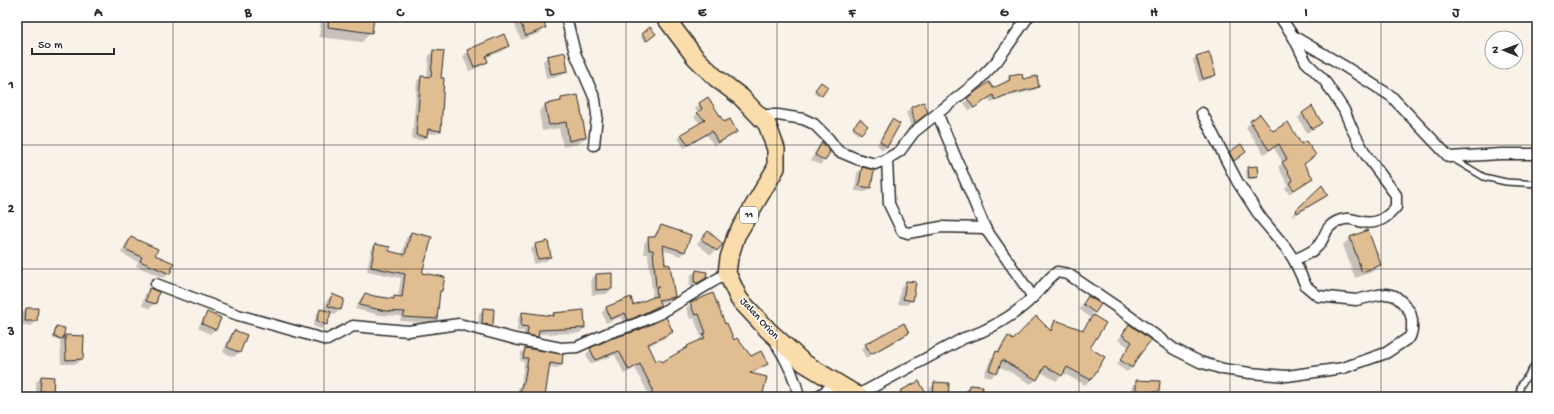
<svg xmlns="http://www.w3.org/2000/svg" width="1554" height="414" font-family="'Gochi Hand',sans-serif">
<rect width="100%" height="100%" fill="#f9f2e9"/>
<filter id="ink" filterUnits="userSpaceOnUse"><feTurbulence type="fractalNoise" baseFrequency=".025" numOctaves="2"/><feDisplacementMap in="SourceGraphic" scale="8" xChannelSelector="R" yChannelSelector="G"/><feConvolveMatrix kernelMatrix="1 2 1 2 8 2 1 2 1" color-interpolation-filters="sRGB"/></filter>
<g filter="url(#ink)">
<g fill="#0003">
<path d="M304 17H373L371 32 362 42 319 37 321 20 304 18Z"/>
<path d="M521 17H540L545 28 540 33 521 40 514 23Z"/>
<path d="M643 35 652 36 645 42 641 37Z"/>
<path d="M507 46 503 51 485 58 487 62 482 66 469 71 463 56 468 51Z"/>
<path d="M434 51 440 79V130L436 134 427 133V136L422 140 412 139 417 81 421 77 427 78 429 55Z"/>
<path d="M548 56 567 71 563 75 546 79 543 61Z"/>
<path d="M1196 57 1215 75 1211 78 1199 82 1193 60Z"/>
<path d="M1010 77 1038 87 1035 90 999 99 991 103 989 98 970 111 964 103 989 84 992 90 1007 83 1006 81Z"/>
<path d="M819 85 821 95 819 97 813 93Z"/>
<path d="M561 99 585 137 579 144 563 147 559 128 542 131 539 111 545 105 558 102Z"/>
<path d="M708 99 723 123 736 131 732 136 714 146 707 135 684 148 678 138 682 134 701 124 694 117 698 113 695 108Z"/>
<path d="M924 104 922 117 911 126 906 112 911 108Z"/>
<path d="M1302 113 1321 122 1307 133 1298 118Z"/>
<path d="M860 120 866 126 858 135 852 129Z"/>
<path d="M892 120 887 146 883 150 877 145 888 124Z"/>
<path d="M1251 122 1300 146 1315 155 1303 165 1312 178 1307 182 1289 194 1285 188 1288 185 1278 167 1283 163 1274 148 1264 154 1246 127Z"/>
<path d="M822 143 824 160 820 165 811 160 817 148Z"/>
<path d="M1245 152 1240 157 1228 164 1225 158 1230 153Z"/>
<path d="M862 168 870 187 866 192 855 191 857 173Z"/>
<path d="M1248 168 1257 177 1255 179H1247L1246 170Z"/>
<path d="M1322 186 1327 195 1323 199 1293 216 1292 215Z"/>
<path d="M661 226 684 252 680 256 663 250 664 265 674 297 669 301 659 303 660 305 655 310 623 324 621 317 606 323 602 312 606 308 633 307 652 298V293L654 291H652L648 254H644V243L649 238H653L657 231Z"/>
<path d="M1368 232 1380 265 1372 272 1355 278 1343 245 1350 238Z"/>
<path d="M411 233 421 274 441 291 439 293 436 318 431 323 400 321 401 316 380 315 355 309 361 298 365 294 374 297 391 300 394 297 398 298 401 278 367 271 371 250 375 245 388 252 402 255 406 238Z"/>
<path d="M703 237 722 244 711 255 697 244Z"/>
<path d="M131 238 153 255 169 273 164 278 136 266 138 262 121 253 126 243Z"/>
<path d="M536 245 550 256 546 261 534 264 531 249Z"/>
<path d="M696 271 705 278 693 287 689 286 691 275Z"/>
<path d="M611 274V289L607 294 592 295 591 279 596 275Z"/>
<path d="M906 282 912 300 907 305 898 304 901 287Z"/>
<path d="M149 289 155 303 150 308 142 306 145 294Z"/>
<path d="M332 296 343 299 340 310 335 314 330 313 326 324 321 329 313 326 316 315 321 310 323 311 327 300Z"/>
<path d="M1088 297 1094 312 1091 315 1104 324 1088 348 1104 358 1090 380 1085 385 1063 373 1061 376 1041 362 1040 364 1061 376 1056 381 1041 372 1037 379 1031 384 999 366 996 372 991 378 984 375 991 358 997 353 1002 343 1008 338 1013 341 1049 330 1055 322 1082 331 1091 318 1079 309Z"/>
<path d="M691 304 724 325 734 342 751 357 766 363 762 368 750 374 761 397 773 392 775 397H648V393L635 368 624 374 615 355 590 364 586 354 591 349 672 332 667 337 648 346 656 362 661 363 682 351 687 346 700 341 699 339 701 337 694 318 690 319 686 308Z"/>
<path d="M26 309H36V321L31 326 21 325V313Z"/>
<path d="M484 309 492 324 487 329 478 328 479 314Z"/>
<path d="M207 313 215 329 210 334 198 328 203 318Z"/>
<path d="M523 313 551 317 554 314 584 328 580 333 538 334 537 336 533 341 523 339 524 331H517L518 318Z"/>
<path d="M17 315H19L17 325Z"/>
<path d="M1129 325 1137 356 1131 368 1127 372 1117 365 1129 347 1118 340Z"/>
<path d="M57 327 64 329 61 340 65 336 83 337 82 359 77 364H61L60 340 53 339 55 329Z"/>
<path d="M234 331 239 352 234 357 223 352 230 336Z"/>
<path d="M908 333 903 337 866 358 861 349 866 345Z"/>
<path d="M525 349 561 365 557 369 549 368 544 397H517L518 388 521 385 524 362 520 361 521 353Z"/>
<path d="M41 377 53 378V397H36V382Z"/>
<path d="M1137 381 1158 392 1153 396 1131 395 1132 386Z"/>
<path d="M935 383 947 395 960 397H929L930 388Z"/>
<path d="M969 386 981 397H964L965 390Z"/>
<path d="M901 392 927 397H896Z"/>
</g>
<g fill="#e1bd92" stroke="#2b2b2b">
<path d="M329 17H374L372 33 328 27Z"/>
<path d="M518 17H541L546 28 526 36Z"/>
<path d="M650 27 656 34 647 41 642 34Z"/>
<path d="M504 34 509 46 486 56 488 62 474 67 467 50Z"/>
<path d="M433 50 444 51 441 78H444L441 131 428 129 427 137 416 135 421 76 431 77Z"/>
<path d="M565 52 568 71 551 74 547 56Z"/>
<path d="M1209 52 1216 75 1203 79 1196 56Z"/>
<path d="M1022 74 1023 79 1037 76 1039 87 1004 96 995 100 993 95 974 108 967 98 989 82 993 88 1010 80 1009 76Z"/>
<path d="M821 82 828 87 822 96 815 90Z"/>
<path d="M578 95 586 137 569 141 566 122 549 125 545 104 561 101V98Z"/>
<path d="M708 97 724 122 730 119 737 132 718 143 712 131 688 145 681 134 705 120 697 113 702 109 699 103Z"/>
<path d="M924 102 928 113 915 123 911 107Z"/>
<path d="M1312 106 1322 123 1312 129 1302 113Z"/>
<path d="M1260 114 1273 131 1288 122 1301 144 1306 141 1316 155 1304 164 1313 178 1294 190 1289 183 1293 181 1282 162 1287 159 1279 144 1269 150 1250 121Z"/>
<path d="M860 119 868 126 861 134 853 127Z"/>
<path d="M892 119 900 124 887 147 880 141Z"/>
<path d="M822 142 830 152 825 161 815 155Z"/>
<path d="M1241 144 1246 152 1234 161 1229 152Z"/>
<path d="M1257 166 1258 177 1249 178 1248 167Z"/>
<path d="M862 167 874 170 871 188 859 186Z"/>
<path d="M1322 185 1328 195 1297 213 1296 210Z"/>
<path d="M661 225 691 235 685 252 663 245 665 264 670 265 675 297 658 300 661 305 634 318 628 320 625 313 610 319 606 307 631 297 633 305 656 296 657 297 656 287H659H656L653 250H649L648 237H655Z"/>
<path d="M1368 230 1381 265 1362 272 1350 237Z"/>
<path d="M708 231 723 244 717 251 701 239Z"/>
<path d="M411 232 432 237 422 273 445 277 442 291H440L437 319 403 317 405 312 385 311 359 305 365 293 374 296 394 299V296L402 297 405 274 371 267 375 244 390 247 389 251 405 255Z"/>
<path d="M131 237 158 249 155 255 174 263 170 274 140 261 142 257 125 249Z"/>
<path d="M548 241 551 257 538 259 535 244Z"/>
<path d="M696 270 707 272 706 278 698 283 694 282Z"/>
<path d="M612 273V289L596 290V274Z"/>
<path d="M906 281 916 282 913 301 903 299Z"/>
<path d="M149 288 159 292 156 304 146 301Z"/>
<path d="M713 293 725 324 727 323 734 340 737 338 751 356 761 351 768 364 750 373 767 377 762 397H652V388L640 364 629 370 619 351 595 360 590 348 610 339 639 330 666 317 673 332 648 344 656 361 660 359 662 362 688 347 687 346 705 338 703 334 706 333 699 314 695 315 690 303Z"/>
<path d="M332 294 344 299 341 310 328 306Z"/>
<path d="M1088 296 1101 304 1095 313 1083 304Z"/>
<path d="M26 308H38L37 321H25Z"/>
<path d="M483 308 494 309 493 325 482 324Z"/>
<path d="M320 309 331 312 327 325 317 321Z"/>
<path d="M584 310 585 328 539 330 538 337 527 335 528 327 521 326 522 312 554 316 553 313Z"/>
<path d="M207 312 221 318 216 330 202 324Z"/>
<path d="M1093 315 1106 323 1090 348 1105 357 1091 380 1067 367 1062 376 1045 366 1037 380 1002 360 997 373 989 370 996 351 999 352 1008 336 1013 340 1036 316 1051 331 1055 320 1083 330Z"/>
<path d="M904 323 909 333 871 354 865 344Z"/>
<path d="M1129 324 1151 340 1138 357 1132 368 1120 360 1132 342 1122 335Z"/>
<path d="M56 326 65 328 63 339 54 337Z"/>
<path d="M234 330 247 335 240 353 227 347Z"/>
<path d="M65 335 84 336 83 359 66 360Z"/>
<path d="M525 348 563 354 562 365 550 363 545 397 520 394 522 383H524L528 358H523Z"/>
<path d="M41 376 54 377 53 392 40 391Z"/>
<path d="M1136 380 1160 381 1159 392 1136 391Z"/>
<path d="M919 381 928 397H903L900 391Z"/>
<path d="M934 382 949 383 948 397H933Z"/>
<path d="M969 385 983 386 982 397H968Z"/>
</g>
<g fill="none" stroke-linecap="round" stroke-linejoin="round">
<g stroke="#2b2b2b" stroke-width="8">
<g id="service">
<path d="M1452 158 1484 177 1506 182 1537 184"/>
<path d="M1518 397 1521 385 1537 362"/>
</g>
</g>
<g stroke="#2b2b2b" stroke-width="13">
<g id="minor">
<path d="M566 17 575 53 595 99 597 115 594 145"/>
<path d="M1280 17 1293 36 1344 66 1391 96 1449 157 1501 154H1537"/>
<path d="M1293 36 1306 62 1324 80 1344 110 1353 131 1366 155 1396 195V207C1386 219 1375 226 1359 221 1351 219 1347 217 1338 221 1323 228 1327 236 1318 246 1312 253 1302 256 1294 260"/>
<path d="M760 115H778L803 119 814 124 828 138 838 151 857 159 875 164 887 159 900 151 914 132 977 82 997 61 1028 17"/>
<path d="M938 115 985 228 1033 297"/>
<path d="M887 159 889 204 902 231 908 233 941 227 985 228"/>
<path d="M156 284 238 315 327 340 353 326 408 331 459 324 515 339 561 348 577 347 608 333 636 324 661 313 727 273"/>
<path d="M777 345C788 362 795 377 799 397"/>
<path d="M858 395 964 338C986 332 1017 314 1033 297 1042 288 1047 279 1057 272L1068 274 1121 310 1174 349 1200 362 1223 369 1250 373 1287 376 1343 368 1386 353 1410 337 1412 330V320L1410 312 1402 302 1395 296 1387 294 1378 295 1356 300 1318 296 1306 286 1294 260 1286 248 1261 218 1237 181 1202 113"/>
<path d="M817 397 838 383"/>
</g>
</g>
<g stroke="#2b2b2b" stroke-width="20">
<path id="trunk" d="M665 17 695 57 716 78 741 97 767 124 776 149V168L736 236 729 258 727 273 739 299 768 330 804 363 860 397"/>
</g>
<use href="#service" stroke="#fff" stroke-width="5"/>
<use href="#minor" stroke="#fff" stroke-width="10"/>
<use href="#trunk" stroke="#faddab" stroke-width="17"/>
</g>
</g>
<path fill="none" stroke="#2b2b2b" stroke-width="1" stroke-opacity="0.55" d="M173 17V397M324 17V397M475 17V397M626 17V397M777 17V397M928 17V397M1079 17V397M1230 17V397M1381 17V397M17 145H1537M17 269H1537"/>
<g text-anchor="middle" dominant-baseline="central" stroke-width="3" stroke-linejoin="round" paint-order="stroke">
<rect fill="#fff" stroke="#6b6b6b" stroke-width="1" x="740" y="207" width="18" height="16" rx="3"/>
<g font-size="10" font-weight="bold" fill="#2b2b2b">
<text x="749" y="215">11</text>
</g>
<g font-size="11" fill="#2b2b2b" stroke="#fff">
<text transform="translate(759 319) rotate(47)">Jalan Orion</text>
</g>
</g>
<rect width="1554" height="414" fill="none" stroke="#fff" stroke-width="44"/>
<g transform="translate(1504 50) rotate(271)"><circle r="19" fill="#ffffff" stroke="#aaaaaa"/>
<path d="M0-3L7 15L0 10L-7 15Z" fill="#2b2b2b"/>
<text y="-6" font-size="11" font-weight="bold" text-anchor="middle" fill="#2b2b2b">N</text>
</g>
<path d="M32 48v6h82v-6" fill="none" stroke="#2b2b2b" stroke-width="2"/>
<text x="38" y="48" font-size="12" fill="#2b2b2b" stroke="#ffffff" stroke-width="3" paint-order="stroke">50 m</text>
<rect x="22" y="22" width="1510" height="370" fill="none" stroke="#2b2b2b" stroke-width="1.5"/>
<g font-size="13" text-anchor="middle" font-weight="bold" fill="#2b2b2b">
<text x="98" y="16">A</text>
<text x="248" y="16">B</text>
<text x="400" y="16">C</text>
<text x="550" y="16">D</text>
<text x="702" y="16">E</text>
<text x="852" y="16">F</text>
<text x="1004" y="16">G</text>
<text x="1154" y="16">H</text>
<text x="1306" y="16">I</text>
<text x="1456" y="16">J</text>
<text x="11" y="88">1</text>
<text x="11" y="212">2</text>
<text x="11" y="335">3</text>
</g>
</svg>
